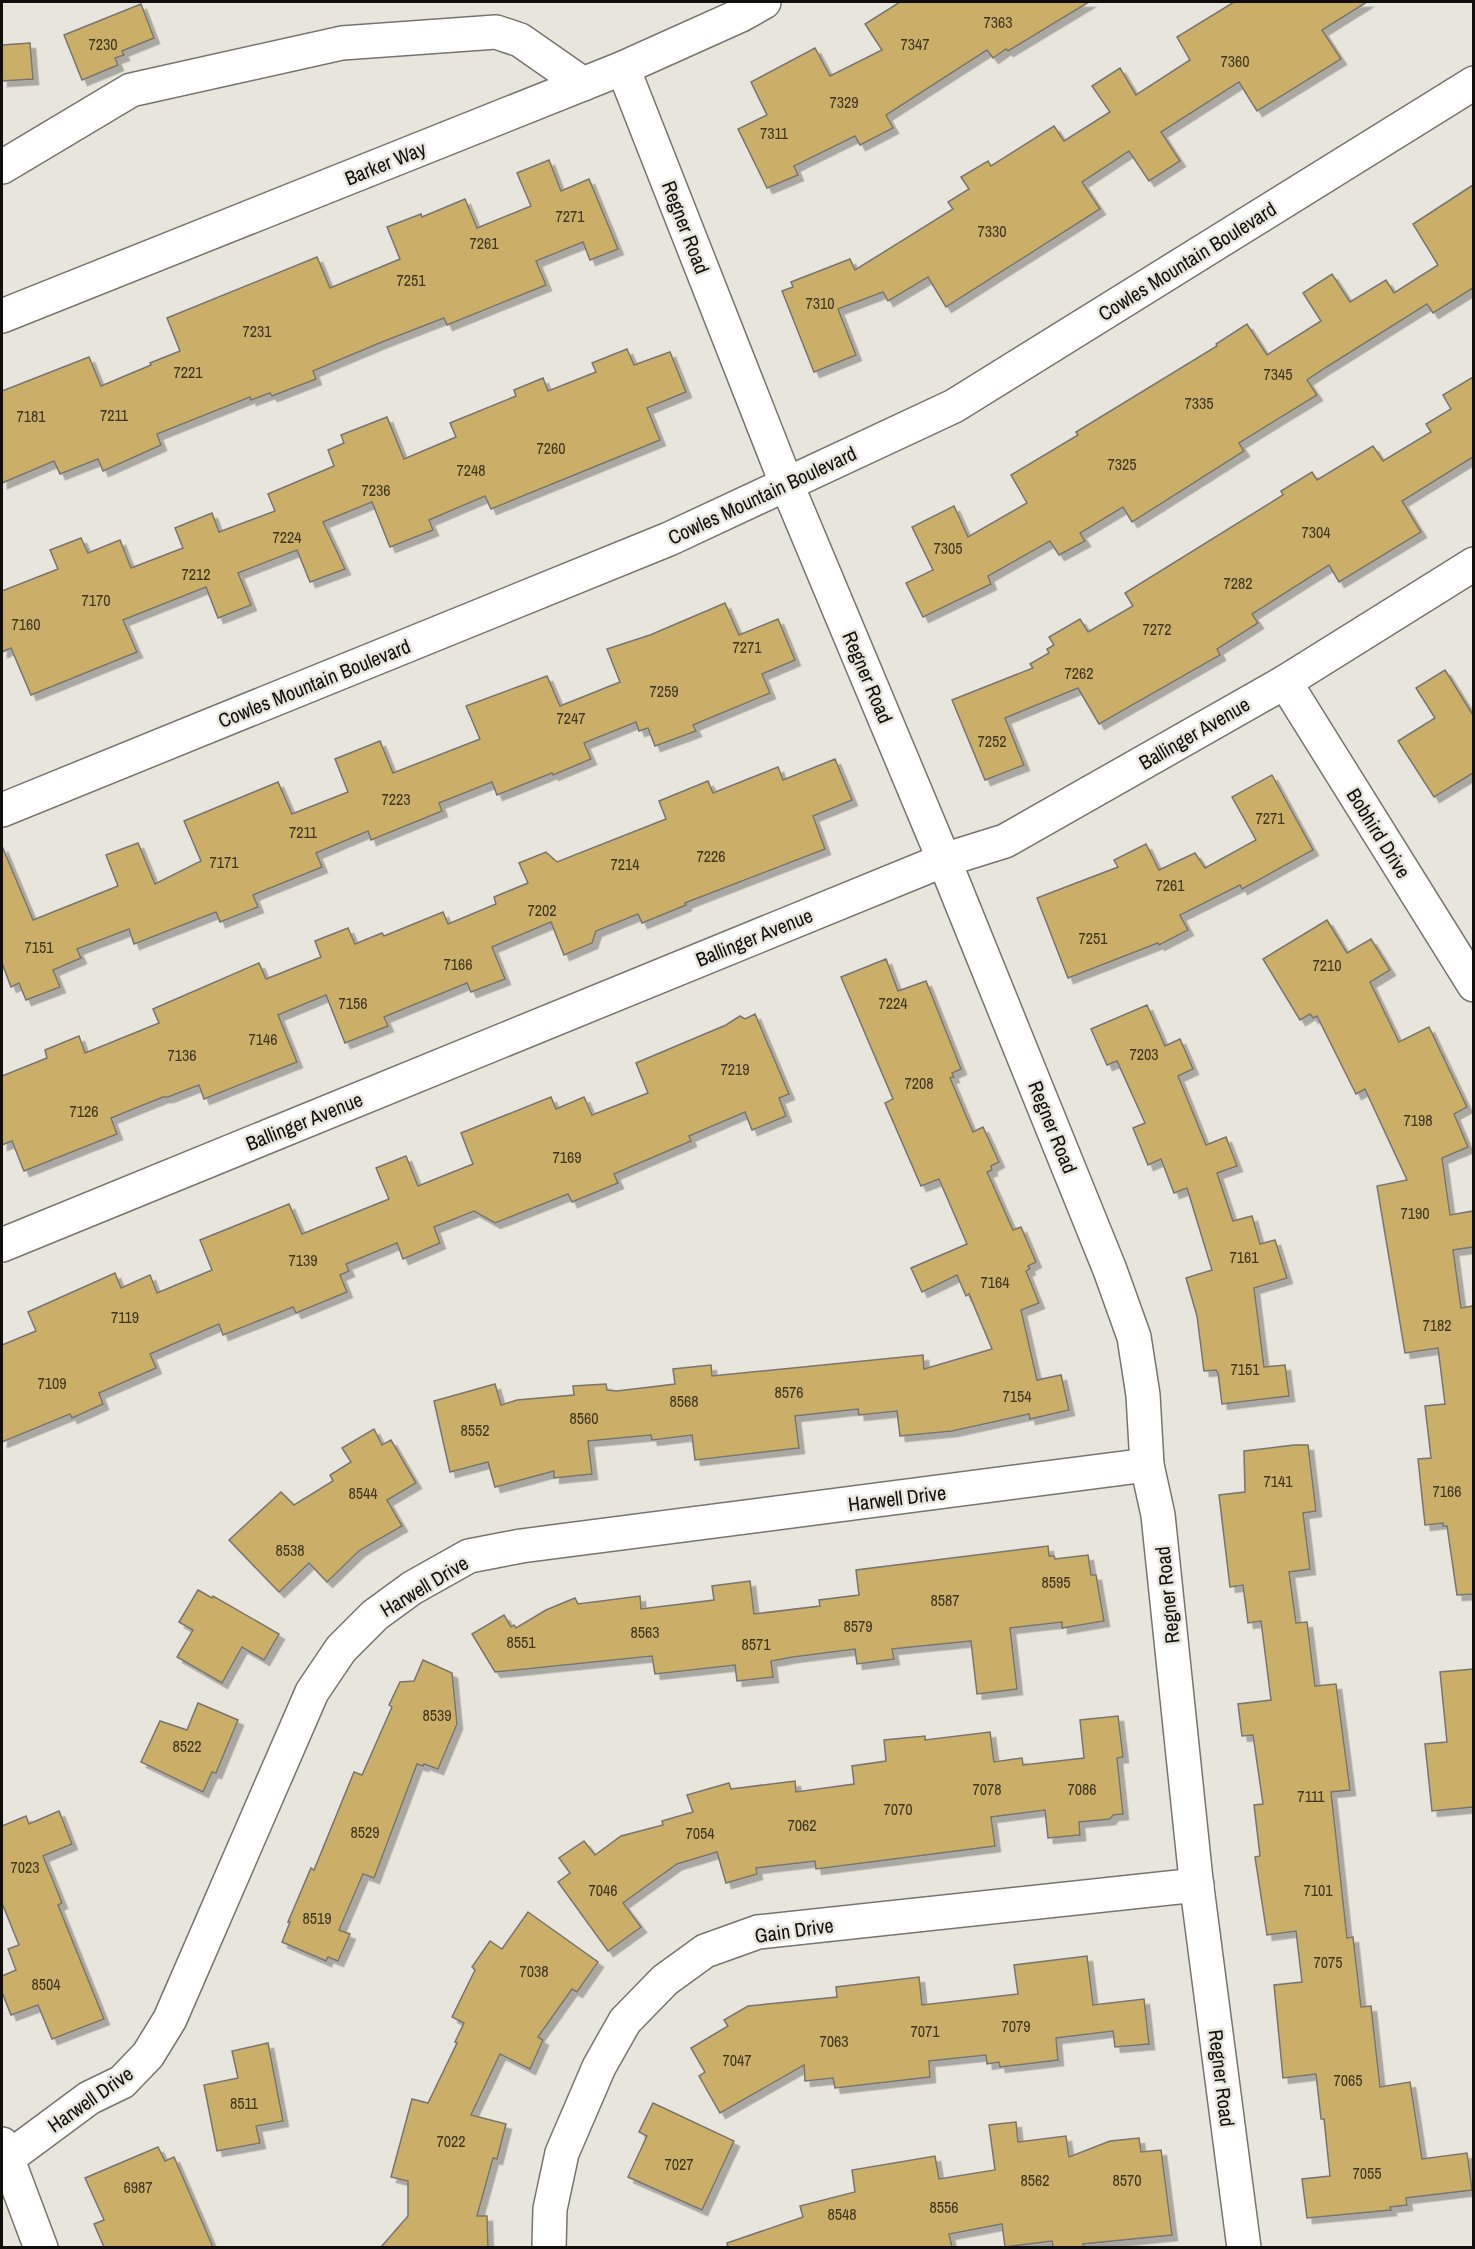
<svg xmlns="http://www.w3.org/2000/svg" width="1475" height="2249" font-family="'Archivo Narrow',sans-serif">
<defs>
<filter id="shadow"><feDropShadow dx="5.5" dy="5.5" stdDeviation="0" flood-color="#0004"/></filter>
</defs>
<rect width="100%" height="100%" fill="#e8e5dd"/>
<g fill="#cbaf67" stroke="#78756e" stroke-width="1.5" filter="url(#shadow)">
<path d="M900 2H1089L1008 51 1006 49 993 58 987 50 886 115 893 128 860 145 855 136 794 166 798 175 767 188 738 129 767 115 751 82 815 48 830 76 882 50 865 24Z"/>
<path d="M1234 2H1367L1322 30 1341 59 1257 111 1239 82 1161 132 1180 161 1149 181 1129 151 1082 182 1100 209 946 307 928 277 888 301 883 292 838 309 856 355 814 372 782 291 793 287 791 282 850 259 855 270 953 209 948 202 969 189 961 177 988 161 991 166 1054 126 1064 141 1110 112 1092 86 1120 68 1136 95 1190 60 1177 37Z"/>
<path d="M141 4 154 38 122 51 124 55 115 58 118 65 82 80 64 35Z"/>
<path d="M30 43 33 79 2 81V45Z"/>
<path d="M549 160 561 191 589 179 618 249 590 260 583 242 536 261 546 285 447 325 444 318 382 342 313 371 316 379 272 396 270 393 251 400 250 397 157 434 161 445 103 471 98 459 60 474 54 461 2 483V391L89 357 101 386 151 365 150 363 180 351 167 318 317 257 330 288 400 259 387 227 421 214 422 217 465 199 477 228 531 206 517 173Z"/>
<path d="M1473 185V288L1433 313 1427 304 1325 368 1307 380 1317 395 1239 443 1244 451 1132 522 1123 507 1080 533 1085 541 1059 555 1050 541 988 576 991 584 923 617 906 583 933 570 912 527 954 506 968 537 1027 503 1011 475 1078 435 1076 432 1217 346 1216 344 1247 324 1267 355 1321 321 1303 293 1332 274 1350 302 1386 280 1394 293 1438 265 1413 224Z"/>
<path d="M627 349 634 365 670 352 686 392 647 408 660 440 491 509 485 496 429 520 433 530 390 547 372 502 323 522 345 569 310 582 297 550 238 573 251 605 218 618 206 587 123 620 137 652 31 695 11 648 2 652V591L58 569 50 550 81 538 88 553 120 540 131 568 183 548 175 528 212 513 219 532 275 511 268 494 334 466 328 450 344 443 341 435 387 417 404 459 456 437 450 423 516 396 514 390 543 378 548 391 596 372 592 363Z"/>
<path d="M1473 377V457L1402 501 1421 532 1339 582 1329 565 1252 614 1258 623 1217 649 1220 655 1099 724 1078 688 1005 718 1024 765 985 780 952 700 1033 668 1030 664 1049 653 1047 649 1054 645 1049 637 1080 619 1088 632 1133 606 1125 593 1283 495 1281 491 1312 472 1317 480 1373 446 1383 461 1431 432 1426 424 1451 409 1443 395Z"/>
<path d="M725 603 739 635 778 619 795 660 762 674 770 693 693 725 696 731 655 746 648 728 639 731 636 722 584 743 591 759 553 775 552 773 497 795 492 782 439 803 442 811 371 840 368 831 316 853 322 867 253 895 258 907 220 922 216 912 134 944 129 929 77 949 81 958 53 970 60 987 26 1000 19 983 11 987 2 963V846L33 920 118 886 106 855 138 843 155 884 201 861 184 821 278 782 292 814 348 792 335 759 380 741 393 773 480 739 466 706 547 676 560 706 620 682 607 649 650 635Z"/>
<path d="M1445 670 1473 715V773L1434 797 1398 741 1435 718 1416 688Z"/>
<path d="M835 759 852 800 813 816 825 849 685 903 686 905 642 923 638 914 596 931 592 943 564 955 551 922 492 947 505 979 471 992 467 983 384 1017 388 1026 345 1043 326 995 278 1015 297 1062 204 1099 199 1085 168 1097H163L111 1118 117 1134 24 1171 12 1141 2 1145V1076L47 1058 45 1050 79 1036 85 1053 159 1023 153 1009 259 963 266 979 321 957 315 941 348 928 355 944 382 933 384 936 443 912 448 924 496 904 494 897 528 883 519 863 546 852 557 862 666 819 659 801 708 781 713 793 778 767 783 780Z"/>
<path d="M1272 775 1313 850 1242 889 1240 885 1180 915 1188 930 1159 945 1158 943 1068 978 1037 898 1118 867 1114 860 1146 844 1159 870 1195 853 1205 868 1256 840 1232 797Z"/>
<path d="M1327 920 1347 953 1371 939 1390 970 1370 982 1399 1042 1429 1027 1467 1107 1454 1114 1468 1147 1442 1158 1450 1215 1473 1211V1247L1453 1250 1461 1308 1473 1306V1594L1457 1595 1447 1526H1443V1523L1425 1525 1418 1459 1431 1458 1425 1406 1445 1404 1438 1348 1405 1353 1377 1186 1407 1180 1365 1089 1356 1094 1317 1016 1313 1018 1310 1014 1300 1020 1263 959Z"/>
<path d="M886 959 898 991 926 981 961 1069 952 1073 954 1077 950 1078 973 1132 983 1127 999 1162 991 1166 992 1170 987 1172 1013 1230 1021 1227 1036 1262 1028 1266 1030 1269 1026 1271 1039 1303 1021 1310 1037 1380 1061 1375 1069 1410 1030 1419 1029 1414 952 1431 900 1436 897 1411 859 1415 858 1409 795 1416 799 1448 695 1460 692 1435 652 1440 651 1435 588 1441 592 1474 554 1478V1471L495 1487 488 1462 450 1472 434 1401 495 1384 501 1405 517 1400 574 1395 573 1386 606 1384 607 1390 617 1391 675 1384 673 1369 711 1365 712 1376 923 1355 924 1369 992 1349 969 1294 966 1296 957 1275 922 1292 911 1268 967 1244 939 1179 921 1186 885 1103 893 1099 841 977Z"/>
<path d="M1147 1005 1165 1046 1180 1039 1193 1069 1178 1076 1206 1145 1226 1137 1237 1166 1217 1173 1233 1221 1252 1216 1260 1244 1275 1240 1287 1278 1254 1288 1264 1367 1285 1365 1289 1396 1222 1404 1218 1373 1216 1370 1204 1371 1197 1316 1186 1278 1212 1270 1187 1188 1174 1193 1161 1159 1148 1165 1133 1128 1145 1123 1117 1061 1107 1065 1091 1029Z"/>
<path d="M755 1014 789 1094 779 1098 786 1116 752 1130 745 1112 689 1136 691 1141 614 1174 618 1183 572 1202 568 1194 495 1223 474 1211 434 1227 440 1243 403 1259 397 1243 346 1264 349 1271 340 1275 347 1292 296 1313 293 1307 223 1335 219 1324 150 1354 156 1368 99 1393 103 1404 72 1418 70 1414 2 1442V1345L36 1331 28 1312 115 1273 121 1288 150 1275 157 1293 212 1270 200 1240 289 1204 302 1234 389 1199 376 1168 406 1156 418 1186 473 1164 461 1133 551 1097 556 1109 584 1097 592 1115 648 1093 636 1063 726 1025 740 1016 745 1019Z"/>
<path d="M374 1429 382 1445 391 1440 416 1483 387 1500 402 1526 360 1550 327 1582 309 1563 279 1592 229 1540 281 1492 294 1505 333 1481 330 1475 351 1462 342 1448Z"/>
<path d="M1294 1445H1308L1316 1511 1303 1513 1310 1569 1289 1572 1296 1623 1307 1622 1315 1686 1336 1684 1350 1790 1331 1792 1347 1938 1353 1937 1361 2007 1371 2006 1380 2087 1410 2082 1422 2159 1467 2153 1472 2190 1406 2198 1407 2205 1390 2207 1391 2210 1307 2218 1302 2179 1330 2176 1324 2119H1321L1316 2074 1283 2078 1274 1985 1302 1982 1296 1931 1267 1935 1255 1857 1260 1856 1254 1805 1263 1804 1253 1735 1242 1736 1238 1704 1271 1700 1261 1621 1248 1623 1243 1585 1230 1587 1219 1495 1245 1492 1244 1451Z"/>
<path d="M1048 1546 1049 1556H1054L1055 1559 1088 1555 1091 1575H1096L1104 1621 1062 1628V1622L1010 1628 1017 1689 977 1694 971 1641 892 1649 894 1659 857 1664 855 1649 793 1657 771 1661 773 1677 737 1681 735 1665 655 1674 652 1656 495 1672 472 1634 504 1615 511 1627 514 1625 516 1628 546 1610 575 1598 578 1604 640 1596 641 1609 714 1600 712 1586 750 1581 754 1614 820 1606 819 1600 859 1595 856 1570Z"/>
<path d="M198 1590 212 1598 213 1596 279 1634 264 1660 242 1647 222 1683 177 1657 193 1630 179 1622Z"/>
<path d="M423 1660 452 1673 457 1724 438 1769 424 1764 423 1766 417 1764 374 1878 363 1874 339 1930 350 1934 338 1961 328 1957 326 1961 282 1942 290 1922H288L311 1868 314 1870 354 1772 362 1775 392 1707 389 1705 400 1682 414 1681Z"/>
<path d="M1473 1669V1807L1432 1811 1425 1744 1447 1742 1440 1672Z"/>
<path d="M198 1703 238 1720 216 1773 212 1772 203 1792 141 1762 160 1721 187 1730Z"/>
<path d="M1118 1716 1123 1757 1117 1758 1123 1814 1113 1815 1110 1819 1079 1822 1080 1835 1048 1838 1045 1810 991 1817 995 1846 816 1869 815 1861 756 1868 757 1874 726 1883 717 1852 677 1864 623 1903 641 1927 608 1951 558 1882 570 1873 559 1858 584 1841 595 1855 621 1836 663 1825 662 1821 693 1812 687 1795 729 1783 731 1789 795 1781 796 1792 854 1784 852 1766 886 1761 884 1740 925 1736V1740L990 1732 994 1762 1022 1758 1023 1765 1084 1758 1080 1720Z"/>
<path d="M59 1811 72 1844 43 1856 62 1903 58 1905 104 2019 52 2039 38 2005 11 2015 2 1992V1976L16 1970 8 1949 19 1945 2 1903V1826L26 1816 29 1824Z"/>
<path d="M528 1912 598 1962 577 1992 572 1989 538 2037 543 2040 530 2069 500 2054 471 2115 506 2124 497 2159 493 2158 477 2216H487L488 2247H381L408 2216V2181L391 2177 412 2099 428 2103 457 2043 455 2042 464 2023 452 2017 475 1970 472 1967 490 1941 502 1949Z"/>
<path d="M1087 1956 1093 2005 1144 1999 1149 2044 1115 2047 1113 2031 1056 2038 1058 2060 1000 2067 999 2062 987 2064 986 2055 929 2061 930 2077 835 2088 833 2078 805 2081 804 2065 720 2113 699 2076 705 2072 691 2048 728 2026 724 2020 748 2006 837 1997 836 1987 919 1977 922 2005 1018 1994 1014 1965Z"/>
<path d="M268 2043 283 2121 256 2126 260 2143 217 2151 204 2085 238 2078 232 2051Z"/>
<path d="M653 2103 734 2141 702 2210 628 2177 647 2136 639 2132Z"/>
<path d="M1016 2122 1018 2142 1066 2136 1069 2157 1110 2141 1139 2138 1141 2152 1161 2150 1172 2235 1083 2244 1084 2247H1053L1052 2241 1005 2247 1002 2224 949 2234 952 2247H728L727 2243 803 2217 800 2206 855 2192 852 2170 935 2156 939 2179 995 2170 989 2125Z"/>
<path d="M158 2147 165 2161 174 2157 213 2247H104L94 2224 104 2220 85 2178Z"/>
</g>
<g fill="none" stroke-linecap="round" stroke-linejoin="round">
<g stroke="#77746d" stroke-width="36">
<g id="minor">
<path d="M623 68 787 485 944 860 1110 1270 1134 1337 1143 1395 1147 1465 1158 1515 1196 1880 1244 2248"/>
<path d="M2 167 131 90 342 43 496 32 520 40 583 84"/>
<path d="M2 316 623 68 741 15 764 2"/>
<path d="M1285 682 1474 985"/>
<path d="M2 810 669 539 954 406 1474 83"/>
<path d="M2 1245 944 860 1005 841 1285 682 1474 564"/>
<path d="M2 2144 41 2248"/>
<path d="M2 2159 8 2158 89 2098 122 2082 148 2055 170 2019 312 1692 341 1649 375 1615 412 1588 469 1556 521 1546 1147 1465"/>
<path d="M549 2248 550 2209 562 2153 599 2067 625 2021 665 1980 705 1951 758 1932 1197 1885"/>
</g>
</g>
<use href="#minor" stroke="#fff" stroke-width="33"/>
</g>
<g text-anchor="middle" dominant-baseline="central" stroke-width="5" stroke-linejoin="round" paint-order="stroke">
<g font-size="16" fill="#3f3723">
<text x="998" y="22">7363</text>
<text x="103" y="44">7230</text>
<text x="915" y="44">7347</text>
<text x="1235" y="61">7360</text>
<text x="844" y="102">7329</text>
<text x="774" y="133">7311</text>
<text x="570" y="216">7271</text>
<text x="992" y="231">7330</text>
<text x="484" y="243">7261</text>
<text x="411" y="280">7251</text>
<text x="820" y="303">7310</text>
<text x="257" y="331">7231</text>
<text x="188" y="372">7221</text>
<text x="1278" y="374">7345</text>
<text x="1199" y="403">7335</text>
<text x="114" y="415">7211</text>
<text x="31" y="416">7181</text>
<text x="551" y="448">7260</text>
<text x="1122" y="464">7325</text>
<text x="471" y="470">7248</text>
<text x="376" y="490">7236</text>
<text x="1316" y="532">7304</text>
<text x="287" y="537">7224</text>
<text x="948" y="548">7305</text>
<text x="196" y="574">7212</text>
<text x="1238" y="583">7282</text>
<text x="96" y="600">7170</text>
<text x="26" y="624">7160</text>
<text x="1157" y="629">7272</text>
<text x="747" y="647">7271</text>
<text x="1079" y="673">7262</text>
<text x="664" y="691">7259</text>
<text x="571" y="718">7247</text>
<text x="992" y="741">7252</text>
<text x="396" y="799">7223</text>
<text x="1270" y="818">7271</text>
<text x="303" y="832">7211</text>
<text x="711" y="856">7226</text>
<text x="224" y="862">7171</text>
<text x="625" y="864">7214</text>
<text x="1170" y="885">7261</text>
<text x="542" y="910">7202</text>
<text x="1093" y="938">7251</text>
<text x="39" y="947">7151</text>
<text x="458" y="964">7166</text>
<text x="1327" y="965">7210</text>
<text x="353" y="1003">7156</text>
<text x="893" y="1003">7224</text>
<text x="263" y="1039">7146</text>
<text x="1144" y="1054">7203</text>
<text x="182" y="1055">7136</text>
<text x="735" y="1069">7219</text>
<text x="919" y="1083">7208</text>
<text x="84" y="1111">7126</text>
<text x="1418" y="1120">7198</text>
<text x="567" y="1157">7169</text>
<text x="1415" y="1213">7190</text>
<text x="1244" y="1257">7161</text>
<text x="303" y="1260">7139</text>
<text x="995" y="1282">7164</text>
<text x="125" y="1317">7119</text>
<text x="1437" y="1325">7182</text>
<text x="1245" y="1369">7151</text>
<text x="52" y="1383">7109</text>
<text x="789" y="1392">8576</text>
<text x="1017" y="1396">7154</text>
<text x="684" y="1401">8568</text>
<text x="584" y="1418">8560</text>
<text x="475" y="1430">8552</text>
<text x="1278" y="1481">7141</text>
<text x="1447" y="1491">7166</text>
<text x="363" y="1493">8544</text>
<text x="290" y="1550">8538</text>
<text x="1056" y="1582">8595</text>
<text x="945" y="1600">8587</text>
<text x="858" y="1626">8579</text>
<text x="645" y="1632">8563</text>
<text x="521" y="1642">8551</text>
<text x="756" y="1644">8571</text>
<text x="437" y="1715">8539</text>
<text x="187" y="1746">8522</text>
<text x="987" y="1789">7078</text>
<text x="1082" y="1789">7086</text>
<text x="1311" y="1796">7111</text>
<text x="898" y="1809">7070</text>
<text x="802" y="1825">7062</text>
<text x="365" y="1832">8529</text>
<text x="700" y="1833">7054</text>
<text x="25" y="1867">7023</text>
<text x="603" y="1890">7046</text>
<text x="1318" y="1890">7101</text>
<text x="317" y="1918">8519</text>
<text x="1328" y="1962">7075</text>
<text x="534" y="1971">7038</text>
<text x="46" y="1984">8504</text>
<text x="1016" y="2026">7079</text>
<text x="925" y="2031">7071</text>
<text x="834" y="2041">7063</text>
<text x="737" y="2060">7047</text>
<text x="1348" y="2080">7065</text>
<text x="244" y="2103">8511</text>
<text x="451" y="2141">7022</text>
<text x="679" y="2164">7027</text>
<text x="1367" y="2173">7055</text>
<text x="1035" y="2180">8562</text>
<text x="1127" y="2180">8570</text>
<text x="138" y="2187">6987</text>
<text x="944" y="2207">8556</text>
<text x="842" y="2214">8548</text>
</g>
<g font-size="20" fill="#100f0c" stroke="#e8e5dd">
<text transform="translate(385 163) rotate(-22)">Barker Way</text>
<text transform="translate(686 227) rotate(69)">Regner Road</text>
<text transform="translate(1187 261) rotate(-32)">Cowles Mountain Boulevard</text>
<text transform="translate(762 495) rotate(-25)">Cowles Mountain Boulevard</text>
<text transform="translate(868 677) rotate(67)">Regner Road</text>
<text transform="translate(314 683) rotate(-22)">Cowles Mountain Boulevard</text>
<text transform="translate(1194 733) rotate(-30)">Ballinger Avenue</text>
<text transform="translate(1379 833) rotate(58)">Bobhird Drive</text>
<text transform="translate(754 937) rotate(-22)">Ballinger Avenue</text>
<text transform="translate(304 1121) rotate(-22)">Ballinger Avenue</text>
<text transform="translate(1053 1127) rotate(68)">Regner Road</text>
<text transform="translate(897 1498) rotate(-7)">Harwell Drive</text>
<text transform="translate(424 1586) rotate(-31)">Harwell Drive</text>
<text transform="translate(1167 1595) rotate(-96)">Regner Road</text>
<text transform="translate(794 1930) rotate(-8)">Gain Drive</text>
<text transform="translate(1222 2078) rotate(83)">Regner Road</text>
<text transform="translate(90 2099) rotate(-35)">Harwell Drive</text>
</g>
</g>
<rect width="1475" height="2249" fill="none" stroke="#100f0c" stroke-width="6"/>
</svg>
